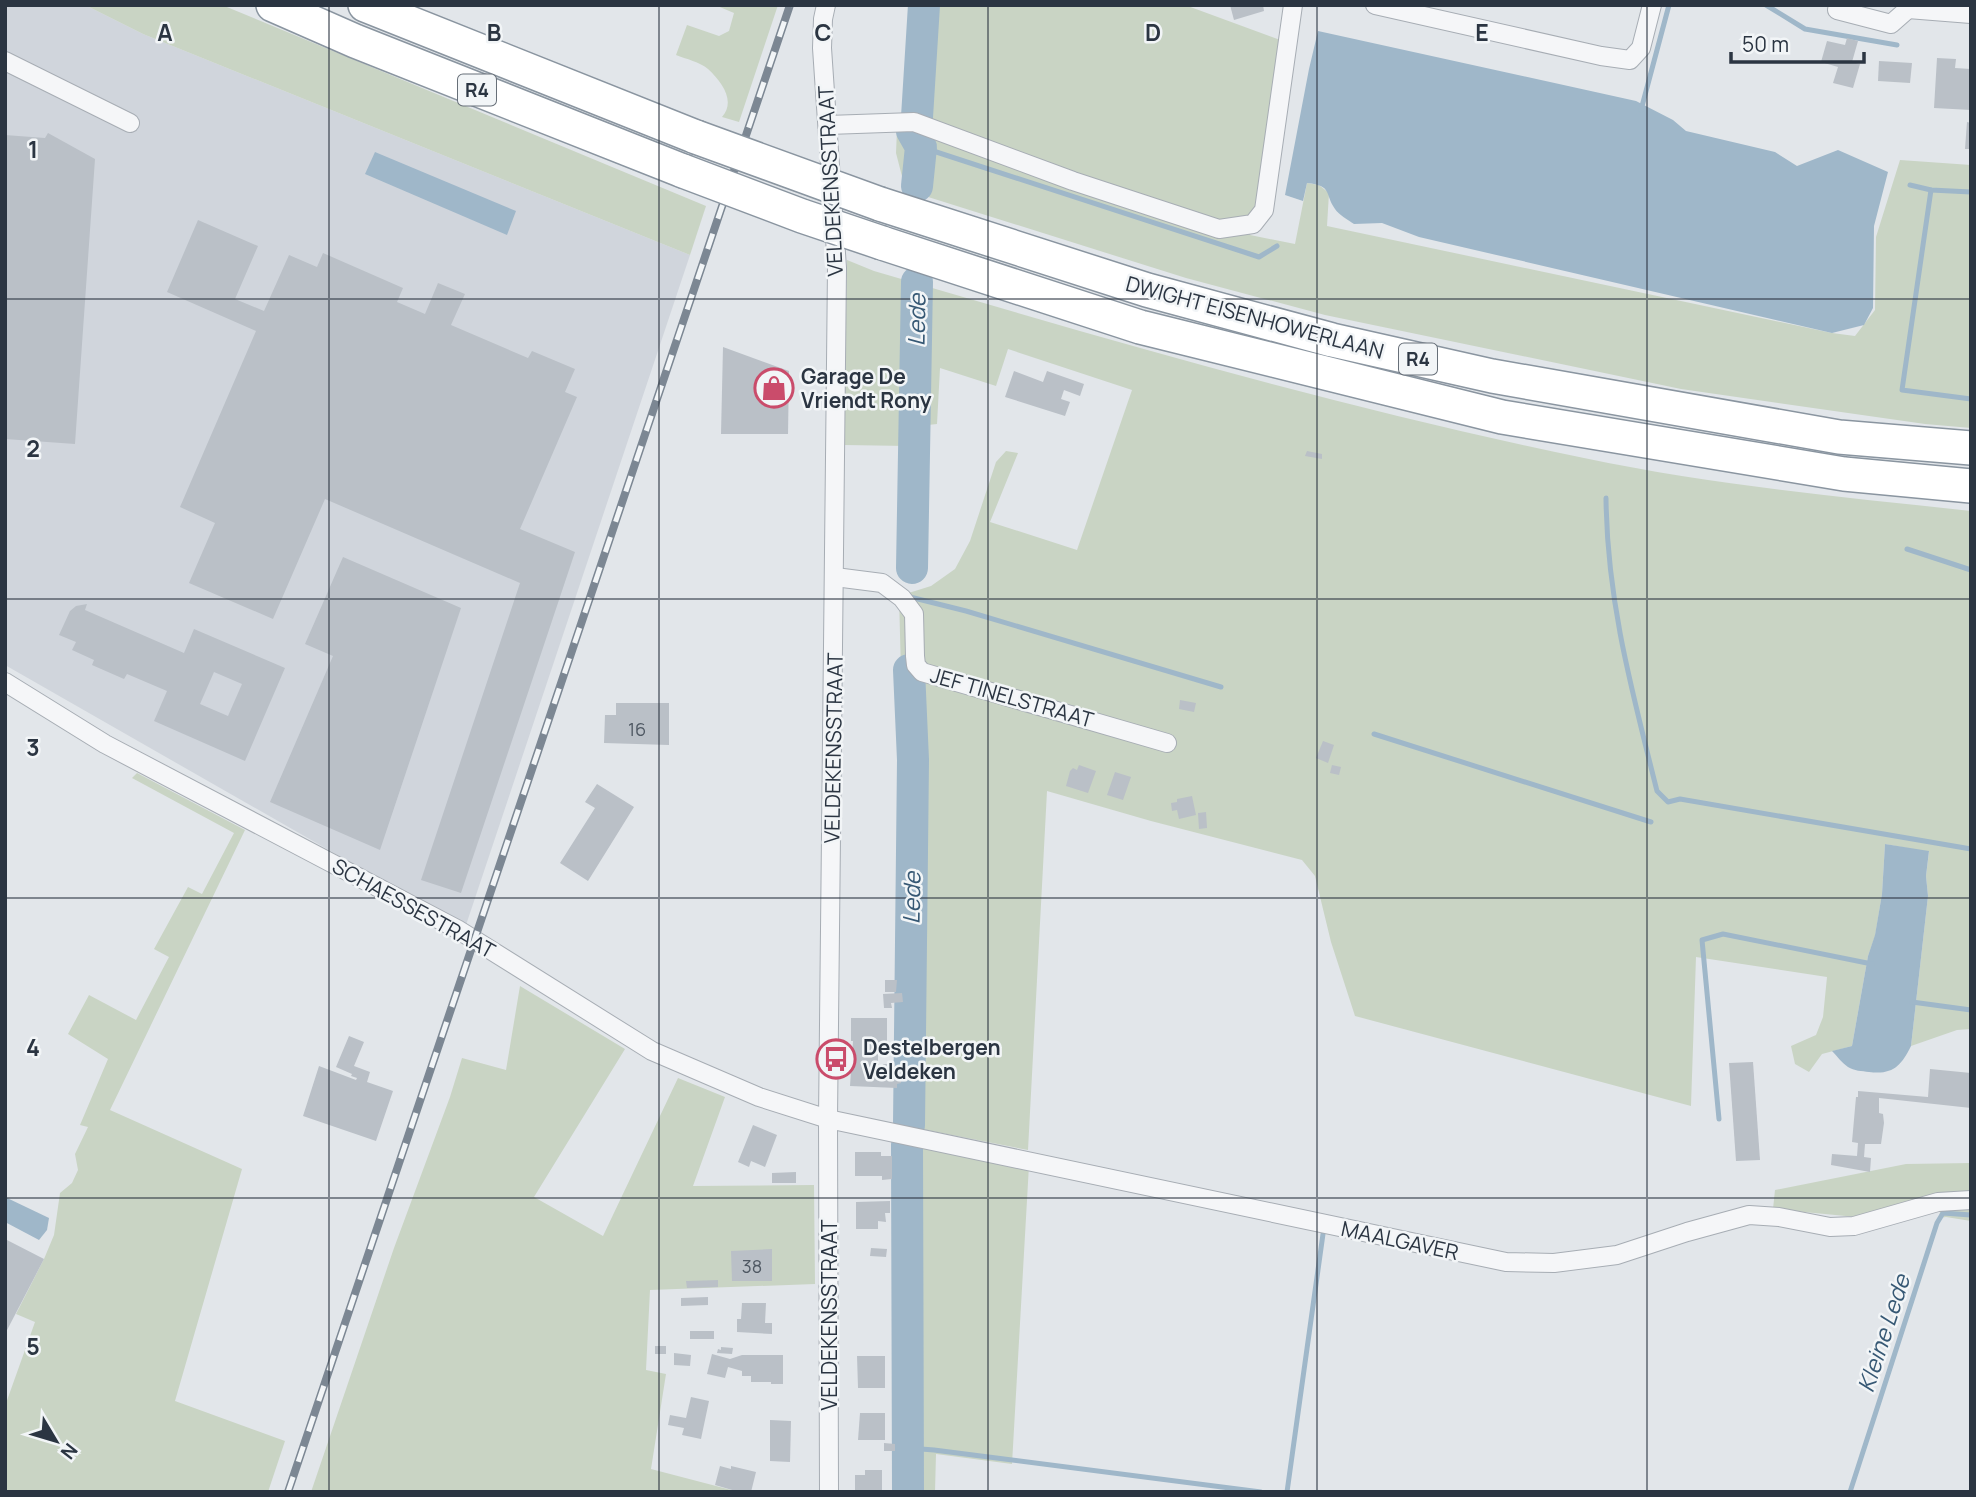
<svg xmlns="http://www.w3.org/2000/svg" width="1976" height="1497" font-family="Manrope,sans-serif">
<rect width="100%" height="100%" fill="#e2e6ea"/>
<path fill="#d0d5dc" d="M5 5H85L143 34 690 255 465 928 5 665Z"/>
<g fill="#c9d4c4">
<path d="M85 5H222L706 206 690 255 143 34Z"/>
<path d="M715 5H778L739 122 722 117C736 101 722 82 708 69 700 62 686 59 676 55L687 25 719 36 729 31 734 13Z"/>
<path d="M938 5H1185L1283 41 1250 235 1295 244 1307 183 1319 185 1329 193 1327 226 1832 333 1855 336 1875 310 1876 237 1900 160 1971 165V428L1925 424 1681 389 1325 315 1186 278 925 196 905 188 896 153 897 130Z"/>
<path d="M847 260 874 271C1109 340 1344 409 1584 458 1712 485 1842 497 1971 511V1029L1957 1030 1911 1046 1928 896 1926 876 1929 852 1885 844 1882 894 1875 936 1868 956 1852 1046 1822 1054 1809 1072 1795 1064 1791 1046 1816 1035 1823 1017 1827 977 1696 957 1691 1106 1355 1016 1331 942 1315 876 1302 860 1151 821 1047 791 1028 1150 896 1124 903 749 899 596 931 586 955 569 970 541 996 462 1006 451 1018 453 990 522 1077 550 1132 390 1008 349 996 386 940 368 937 424 910 427 908 446 844 445Z"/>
<path d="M137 773 245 830 110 1110 242 1169 175 1401 285 1441 268 1492H5V1406L35 1322 16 1314 44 1259 54 1235 60 1193 72 1183 78 1170 75 1154 88 1127 80 1125 108 1059 68 1034 89 995 136 1020 169 957 154 949 188 887 202 894 234 833 132 778Z"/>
<path d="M520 986 625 1049 534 1197 603 1236 678 1078 725 1097 693 1186 814 1185 815 1284 650 1290 646 1370 666 1374 651 1469 739 1492H311L394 1248 450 1097 462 1058 506 1070Z"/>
<path d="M901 1144 1029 1165 1012 1464 936 1454 935 1492H900Z"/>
<path d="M1971 1163V1221L1946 1217 1939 1218 1943 1195 1856 1217 1773 1209 1775 1190 1906 1164Z"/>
</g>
<g fill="#9fb7c9">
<path d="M1318 31 1636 101 1673 120 1686 131 1775 152 1797 166 1838 150 1888 172 1874 226 1873 308 1864 325 1832 333 1419 237 1382 223 1354 224C1348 220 1339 215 1335 209 1324 193 1333 186 1307 183L1303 201 1285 195 1309 69Z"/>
<path d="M375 152 516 211 507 235 365 174Z"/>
<path d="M1885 844 1929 851 1926 876 1928 896 1911 1046C1901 1066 1893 1075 1869 1072 1862 1071 1854 1071 1848 1067 1842 1063 1837 1056 1832 1051L1852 1046 1868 956 1875 935 1882 894Z"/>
<path d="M5 1197 49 1218 47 1230 39 1240 5 1222Z"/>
</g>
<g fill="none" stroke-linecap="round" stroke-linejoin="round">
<g stroke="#9fb7c9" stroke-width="5">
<path d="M1766 5 1805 29 1897 45"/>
<path d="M1641 110 1669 5"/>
<path d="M921 147 1259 257 1277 246"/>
<path d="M1910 185 1931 190 1971 192"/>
<path d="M1931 190 1902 390 1971 399"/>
<path d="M1606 498C1607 601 1632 691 1657 791L1668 802 1680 799 1971 849"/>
<path d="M1907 549 1971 570"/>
<path d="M910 597 966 611 1221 687"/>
<path d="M1374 734 1651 822"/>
<path d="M1912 1002 1971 1010"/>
<path d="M1719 1119 1702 940 1723 934 1872 964"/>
<path d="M908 1448 934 1450 1261 1492"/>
<path d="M1287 1492 1323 1234"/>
<path d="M1850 1492 1937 1223 1943 1213 1971 1215"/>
</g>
<g stroke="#9fb7c9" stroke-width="32">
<path d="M917 117 924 5"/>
<path d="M912 131 921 147 917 186"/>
<path d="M912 568 917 282"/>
<path d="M909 670 913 760 909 1125"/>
<path d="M907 1145 908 1492"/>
</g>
</g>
<g fill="#bac0c7" fill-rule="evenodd">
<path d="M1230 5H1263L1264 11 1234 20Z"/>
<path d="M1847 38 1858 41 1852 62 1860 64 1853 88 1833 83 1838 67 1821 62 1827 41 1845 45Z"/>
<path d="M1937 58 1956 59 1955 68 1971 69V110L1934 108Z"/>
<path d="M1879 61 1912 63 1910 83 1878 81Z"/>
<path d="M1967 122 1971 123V149H1965Z"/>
<path d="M48 133 95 159 75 444 5 439V135L45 138Z"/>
<path d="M198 220 258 246 235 299 264 311 289 255 317 267 323 253 403 288 397 302 425 314 438 283 465 294 451 325 528 358 532 351 575 369 565 392 577 397 520 529 575 552 461 893 421 880 520 583 325 499 273 619 189 583 215 523 180 507 256 331 167 292Z"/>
<path d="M723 347 789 371 788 434H721Z"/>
<path d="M1014 371 1043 382 1047 371 1084 384 1080 396 1064 390 1061 399 1070 402 1065 416 1005 397Z"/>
<path d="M1307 451 1322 454V459L1305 456Z"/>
<path d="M343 557 461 608 380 850 270 802 333 656 305 644Z"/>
<path d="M87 604 85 610 184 653 194 629 285 668 245 761 154 721 167 691 127 674 124 679 92 665 94 660 72 650 76 642 59 635 70 611 76 606ZM214 672 242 684 228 716 200 704Z"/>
<path d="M1180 700 1196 703 1194 712 1179 709Z"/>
<path d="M616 703H669V745L604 743 605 715H616Z"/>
<path d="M1323 741 1334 745 1328 763 1316 758Z"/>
<path d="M1079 765 1096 771 1088 793 1066 786 1070 771 1073 768 1077 770Z"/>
<path d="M1332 765 1341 767 1339 775 1330 773Z"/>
<path d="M1115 772 1131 777 1123 800 1107 795Z"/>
<path d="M597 784 634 807 588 881 560 863 595 808 585 802Z"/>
<path d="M1192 796 1196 815 1179 819 1177 810 1172 811 1171 803 1177 802V799Z"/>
<path d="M1206 812 1207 828 1199 829 1198 813Z"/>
<path d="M885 980H897L896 992H885Z"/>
<path d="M902 993 903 1002 891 1003 892 1008H884L883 994Z"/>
<path d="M851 1018H887V1041L878 1043V1062L880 1070H882L883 1064H895V1070H901V1083L897 1084V1088L850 1086 853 1041H851Z"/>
<path d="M349 1036 364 1042 354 1066 370 1072 367 1082 393 1091 376 1141 303 1116 319 1066 356 1080 357 1078 351 1076 352 1074 336 1067Z"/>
<path d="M1753 1062 1760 1160 1736 1161 1729 1063Z"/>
<path d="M1930 1069 1971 1073V1108L1879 1098V1113L1883 1114 1884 1123 1881 1144H1865L1864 1157 1871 1158 1870 1172 1831 1165 1832 1154 1857 1156 1858 1143 1852 1142 1856 1097H1858V1091L1928 1097Z"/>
<path d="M753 1125 777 1135 765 1167 751 1161 749 1167 738 1162Z"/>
<path d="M855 1152H881V1156H892V1179L882 1180V1176H855Z"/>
<path d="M796 1172V1183H772V1173Z"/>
<path d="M890 1201V1213H885L886 1222 878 1221V1229H856V1202Z"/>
<path d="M5 1239 44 1259 5 1334Z"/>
<path d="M871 1248 887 1249 886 1257 870 1256Z"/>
<path d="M772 1249V1281H732L731 1251Z"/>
<path d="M718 1280V1287L687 1288 686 1281Z"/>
<path d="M708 1297V1305L681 1306V1298Z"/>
<path d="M742 1303H766L765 1323H772V1334L737 1332V1319H741Z"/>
<rect x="690" y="1331" width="24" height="8"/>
<rect x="655" y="1346" width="11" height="8"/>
<path d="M721 1347 733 1348 732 1354 717 1353 718 1349 721 1350Z"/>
<path d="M674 1353 691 1355 690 1366 674 1365Z"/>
<path d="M712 1354 730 1359 742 1355H783V1384H771V1382H751V1376H742V1371L728 1367 725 1378 707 1374Z"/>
<path d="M857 1356H885V1388H858Z"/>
<path d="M691 1397 709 1401 701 1439 682 1435 684 1428 668 1425 670 1415 686 1418Z"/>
<path d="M860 1413H885V1440H858Z"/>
<path d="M770 1420 791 1421 790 1462 770 1461Z"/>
<path d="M884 1443 895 1444V1451H884Z"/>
<path d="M720 1466 731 1469V1466L756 1472 751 1492H739L715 1485Z"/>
<path d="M865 1470H882V1492H855V1475H865Z"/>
</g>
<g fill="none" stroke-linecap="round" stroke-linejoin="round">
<g stroke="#a7adb4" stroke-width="20">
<g id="street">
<path d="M826 5 823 19 822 48 837 268 828 1119 829 1492"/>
<path d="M1375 5 1601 56 1630 60 1641 48 1652 5"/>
<path d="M1838 5 1837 10 1891 24 1908 9"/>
<path d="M1906 5 1908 9 1971 14"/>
<path d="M5 61 130 123"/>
<path d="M828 125 914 122 1073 181 1219 229 1253 224 1264 210 1293 5"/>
<path d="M835 577 882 583 902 598 914 614 915 656 916 665 922 672 1167 743"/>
<path d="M5 682 105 744 457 929 652 1051 759 1097 828 1119 1506 1262 1554 1263 1617 1255 1687 1232 1749 1215 1779 1217 1830 1227 1854 1226 1938 1202 1971 1200"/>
</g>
</g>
<g stroke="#8a95a0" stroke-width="36">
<g id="highway">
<path d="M273 5 355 41 683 171"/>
<path d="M365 5 696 137"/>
<path d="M880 204 1147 290 1332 340 1492 376 1839 437 1971 448"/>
<path d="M882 243 1140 327 1502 417 1844 474 1971 486"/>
</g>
</g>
<use href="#street" stroke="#f5f6f8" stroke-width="18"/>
<use href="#highway" stroke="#fff" stroke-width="33"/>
<g stroke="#7c8793" stroke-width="8">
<path id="rail" d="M288 1492 790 5"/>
</g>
<use href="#rail" stroke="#f2f5f7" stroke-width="5" stroke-dasharray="16" stroke-linecap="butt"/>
<g stroke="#8a95a0" stroke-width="36" stroke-linecap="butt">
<g id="highway-bridge">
<path d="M696 137 880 204"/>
<path d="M683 171 802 216 882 243"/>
</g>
</g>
<use href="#highway-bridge" stroke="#fff" stroke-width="33"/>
</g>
<path fill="none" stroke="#2b3542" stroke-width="2" stroke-opacity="0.55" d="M329 5V1492M659 5V1492M988 5V1492M1317 5V1492M1647 5V1492M5 299H1971M5 599H1971M5 898H1971M5 1198H1971"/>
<defs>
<g id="shop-ring" transform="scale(2.0125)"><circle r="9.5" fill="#f2f5f7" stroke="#ca4c6b" stroke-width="1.5"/><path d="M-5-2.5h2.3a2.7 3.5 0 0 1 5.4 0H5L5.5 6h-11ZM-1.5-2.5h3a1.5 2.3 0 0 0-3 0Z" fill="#ca4c6b"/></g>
<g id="bus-ring" transform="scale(2.0125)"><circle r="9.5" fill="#f2f5f7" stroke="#ca4c6b" stroke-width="1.5"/><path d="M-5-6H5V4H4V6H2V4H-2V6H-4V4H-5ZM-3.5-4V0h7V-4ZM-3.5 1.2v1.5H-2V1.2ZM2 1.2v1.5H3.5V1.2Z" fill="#ca4c6b"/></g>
</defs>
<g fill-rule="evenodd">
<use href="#shop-ring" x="774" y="388"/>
<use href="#bus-ring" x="836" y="1059"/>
</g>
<g text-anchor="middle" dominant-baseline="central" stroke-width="5" stroke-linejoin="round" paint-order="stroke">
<g font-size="18" fill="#4f5863">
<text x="637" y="729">16</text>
<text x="752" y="1266">38</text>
</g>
<g fill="#f2f5f7" stroke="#676f78" stroke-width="2">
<rect x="458" y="74.5" width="38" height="31" rx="5"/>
<rect x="1399" y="343.5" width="38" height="31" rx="5"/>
</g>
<g font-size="19" font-weight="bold" fill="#2b3542">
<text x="477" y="90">R4</text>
<text x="1418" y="359">R4</text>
</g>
<g font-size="21" fill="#2b3542" stroke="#f2f5f7">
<text transform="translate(830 181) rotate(-93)">VELDEKENSSTRAAT</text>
<text transform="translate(1255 317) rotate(15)">DWIGHT EISENHOWERLAAN</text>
<text transform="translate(1012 697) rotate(16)">JEF TINELSTRAAT</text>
<text transform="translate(833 748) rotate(-89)">VELDEKENSSTRAAT</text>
<text transform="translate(414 908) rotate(29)">SCHAESSESTRAAT</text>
<text transform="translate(1400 1240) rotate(12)">MAALGAVER</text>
<text transform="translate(829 1315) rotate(-90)">VELDEKENSSTRAAT</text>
</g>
<g font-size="21" font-weight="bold" fill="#2b3542" stroke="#f2f5f7" text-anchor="start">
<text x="801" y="376">Garage De<tspan x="801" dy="24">Vriendt Rony</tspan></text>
<text x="863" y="1047">Destelbergen<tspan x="863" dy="24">Veldeken</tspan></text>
</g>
<g font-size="23" font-style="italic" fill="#365874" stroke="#f2f5f7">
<text transform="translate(916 320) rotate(-89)">Lede</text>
<text transform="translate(911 898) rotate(-89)">Lede</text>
<text transform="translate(1883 1333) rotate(-72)">Kleine Lede</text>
</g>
</g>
<g font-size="23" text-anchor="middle" font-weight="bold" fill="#2b3542" stroke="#f2f5f7" stroke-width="5" stroke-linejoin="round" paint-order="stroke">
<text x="165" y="41">A</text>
<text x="494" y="41">B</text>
<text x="823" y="41">C</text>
<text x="1153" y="41">D</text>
<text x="1482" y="41">E</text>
<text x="33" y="158">1</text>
<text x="33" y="457">2</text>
<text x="33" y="756">3</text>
<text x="33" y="1056">4</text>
<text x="33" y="1355">5</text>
</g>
<rect width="1976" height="1497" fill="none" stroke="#2b3542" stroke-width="14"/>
<g transform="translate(56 1441) rotate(128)" stroke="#f2f5f7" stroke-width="5" paint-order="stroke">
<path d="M0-5L12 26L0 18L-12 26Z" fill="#2b3542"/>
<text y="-10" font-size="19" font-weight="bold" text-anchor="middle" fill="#2b3542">N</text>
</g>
<path d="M1731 52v10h133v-10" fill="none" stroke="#2b3542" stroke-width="3.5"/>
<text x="1742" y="52" font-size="21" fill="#2b3542" stroke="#f2f5f7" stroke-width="5" paint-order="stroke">50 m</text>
</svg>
